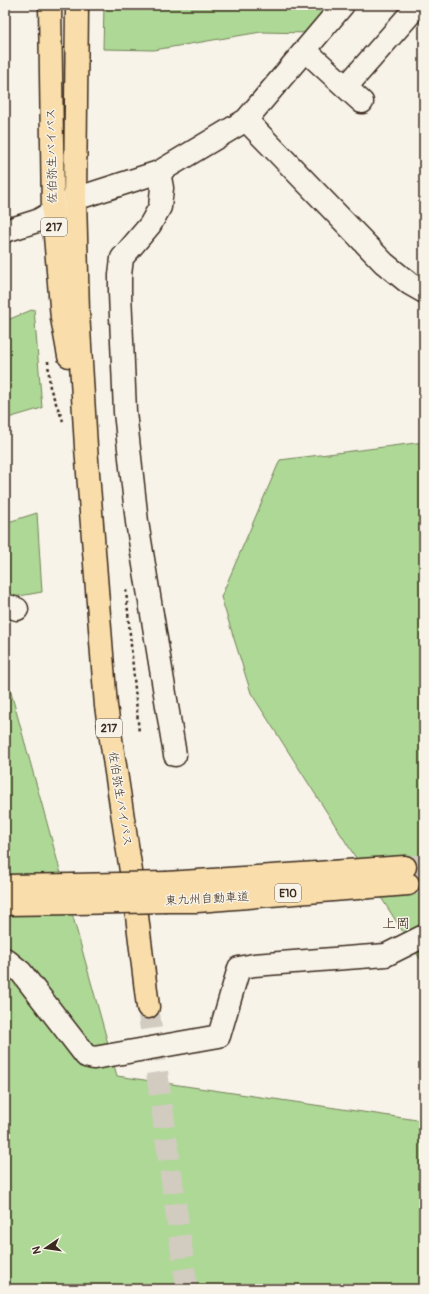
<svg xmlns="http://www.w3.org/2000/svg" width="429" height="1294" font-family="Pangolin,'Klee One',sans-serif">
<rect width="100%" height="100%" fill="#f7f3e8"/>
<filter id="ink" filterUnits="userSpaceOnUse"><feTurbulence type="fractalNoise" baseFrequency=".025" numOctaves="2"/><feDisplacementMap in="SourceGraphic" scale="8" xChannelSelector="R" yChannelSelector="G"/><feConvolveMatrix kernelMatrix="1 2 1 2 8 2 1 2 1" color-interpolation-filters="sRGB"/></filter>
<g filter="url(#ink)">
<g fill="#aed896" stroke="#74815a">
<path d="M104 5H335L311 33 261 32 154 50 103 49Z"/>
<path d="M34 309 42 408 5 419V321Z"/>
<path d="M424 442V965L251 693 221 597 280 460Z"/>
<path d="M37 513 42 592 8 598 5 597V523Z"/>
<path d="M5 671 117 1076 424 1121V1289H5Z"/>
</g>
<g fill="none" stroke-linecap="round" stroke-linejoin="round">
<g stroke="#d1cbc0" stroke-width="22" stroke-dasharray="22 11" stroke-linecap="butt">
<path d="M405 867 424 865"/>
<path d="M408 884 424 882"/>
<path d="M148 1007 187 1289"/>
</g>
<g stroke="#3b2a1e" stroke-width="25">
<g id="minor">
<path d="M305 50 362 102"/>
<path d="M346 87 418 5"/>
<path d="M246 120 384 263 410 284 424 292"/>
<path d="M159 172 162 188 160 207 150 225 122 258 120 275V293L125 412 137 522 175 755"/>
<path d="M5 231 37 221 75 199 159 172 246 120 343 5"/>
<path d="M5 605 17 609"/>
<path d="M5 959 21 972 86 1056 94 1058 219 1036 239 968 254 965 386 955 424 936"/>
</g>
</g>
<g stroke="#3b2a1e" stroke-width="25">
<g id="highway">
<path d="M50 5 53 212 62 318 69 356"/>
<path d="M77 5 75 199 78 312 86 447 106 706 134 891 148 1007"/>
<path d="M167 883 405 867"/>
<path d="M5 886 73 885"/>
<path d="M167 901H197L408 884"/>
<path d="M5 904 75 903"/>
</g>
</g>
<g stroke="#3b2a1e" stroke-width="2.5" stroke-dasharray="3 3" stroke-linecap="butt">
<path d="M48 361 50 388 63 421"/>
<path d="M126 590 139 733"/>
</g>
<use href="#minor" stroke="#f7f3e8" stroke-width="22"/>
<use href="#highway" stroke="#f9deab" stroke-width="22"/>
<g stroke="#3b2a1e" stroke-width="25" stroke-linecap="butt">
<g id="highway-bridge">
<path d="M73 885 167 883"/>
<path d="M75 903 167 901"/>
</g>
</g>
<use href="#highway-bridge" stroke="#f9deab" stroke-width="22"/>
</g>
</g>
<g text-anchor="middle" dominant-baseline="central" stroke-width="3" stroke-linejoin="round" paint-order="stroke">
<g fill="#f7f3e8" stroke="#73665b" stroke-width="1">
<rect x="41" y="218" width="26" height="18" rx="3"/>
<rect x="96" y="719" width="26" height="18" rx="3"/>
<rect x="275" y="884" width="26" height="18" rx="3"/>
</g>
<g font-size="11" font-weight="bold" fill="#3b2a1e">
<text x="54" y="227">217</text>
<text x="109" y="728">217</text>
<text x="288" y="893">E10</text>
</g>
<g font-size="12" fill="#3b2a1e" stroke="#f7f3e8">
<text transform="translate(52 156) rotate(-91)">佐伯弥生バイパス</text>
<text transform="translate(120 799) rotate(81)">佐伯弥生バイパス</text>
<text transform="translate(207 899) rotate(-3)">東九州自動車道</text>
</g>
<g font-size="14" fill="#3b2a1e" stroke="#f7f3e8">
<text x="396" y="923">上岡</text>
</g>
</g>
<rect width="429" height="1294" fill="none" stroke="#f7f3e8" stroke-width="20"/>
<rect x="10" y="10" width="409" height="1274" fill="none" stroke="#3b2a1e" stroke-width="1.5" filter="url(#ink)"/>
<g transform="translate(46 1248) rotate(257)" stroke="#f7f3e8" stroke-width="3" paint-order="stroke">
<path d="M0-3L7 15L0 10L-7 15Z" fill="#3b2a1e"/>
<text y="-6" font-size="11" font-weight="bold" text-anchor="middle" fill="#3b2a1e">N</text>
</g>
</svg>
